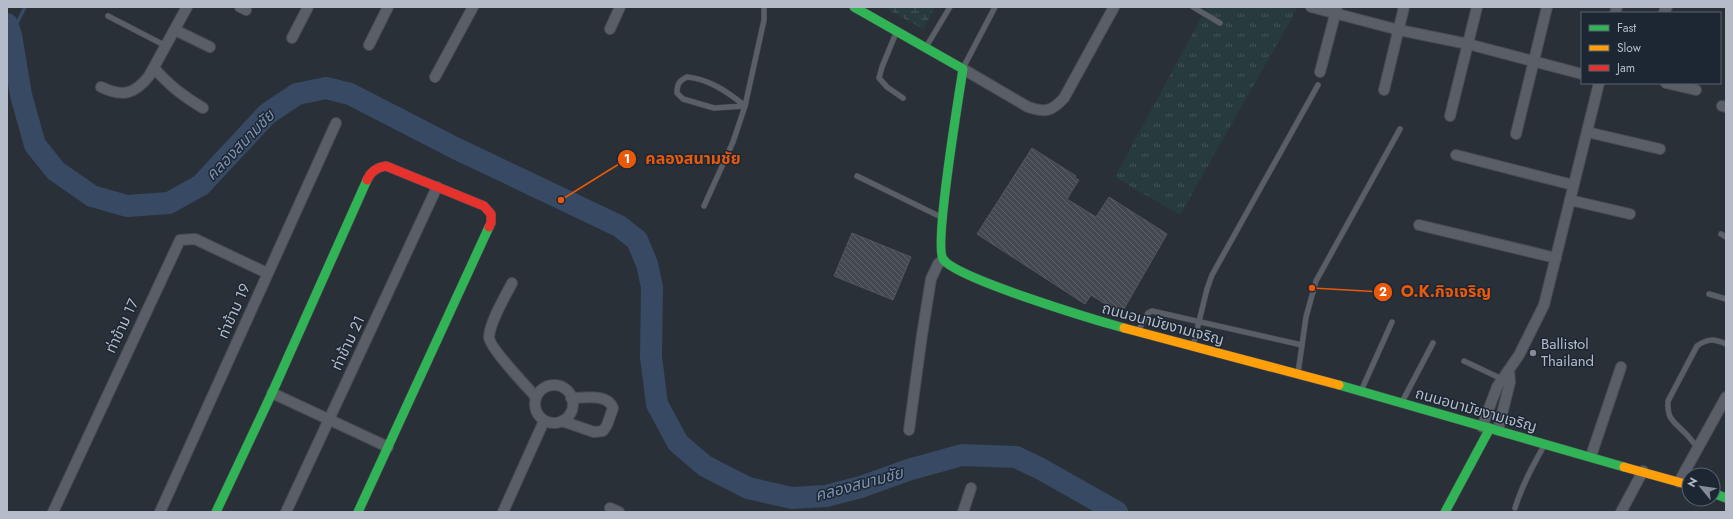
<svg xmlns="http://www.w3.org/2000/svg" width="1733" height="519" font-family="Jost,'Noto Sans Thai',sans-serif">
<defs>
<pattern id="grass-tufts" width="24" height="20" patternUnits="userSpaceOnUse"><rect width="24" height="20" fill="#273a3e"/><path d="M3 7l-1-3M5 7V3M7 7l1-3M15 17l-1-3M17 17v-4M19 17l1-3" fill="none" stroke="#445559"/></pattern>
<pattern id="wetland-marsh" width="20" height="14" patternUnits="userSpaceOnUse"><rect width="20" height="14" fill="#273a3e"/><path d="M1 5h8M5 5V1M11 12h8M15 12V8" fill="none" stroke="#445559"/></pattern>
<pattern id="building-back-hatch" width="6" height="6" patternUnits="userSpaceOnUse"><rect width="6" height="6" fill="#444950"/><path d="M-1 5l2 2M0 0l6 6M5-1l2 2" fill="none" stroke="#5d6168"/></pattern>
</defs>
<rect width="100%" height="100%" fill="#2a3038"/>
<path fill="url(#grass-tufts)" d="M1207 7H1298L1180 215 1115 177Z"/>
<path fill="url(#wetland-marsh)" d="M883 7H935L923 29Z"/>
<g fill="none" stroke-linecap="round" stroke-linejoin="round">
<path stroke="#384963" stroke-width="3.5" d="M11 35 25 7"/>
<path stroke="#384963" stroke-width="22" d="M7 24 11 35 21 95 35 145 56 171 92 196 127 206 169 203 201 185 267 114 297 94 326 88 350 94 455 148 619 226 637 240 647 264 652 287 651 357 657 404 678 443 705 466 748 488 792 498 826 496 861 487 908 470 962 455 1016 457 1041 469 1117 512"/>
</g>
<g fill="url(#building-back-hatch)" stroke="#52575f">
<path d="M1032 148 1076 176 1075 178 1079 180 1067 199 1096 217 1109 197 1167 234 1121 314 1091 295 1085 304 977 234Z"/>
<path d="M852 233 911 257 893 300 834 276Z"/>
</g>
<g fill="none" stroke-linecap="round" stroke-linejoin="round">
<g stroke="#484c53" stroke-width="6">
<g id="lane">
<path d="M1193 7 1220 23"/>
<path d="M108 16 166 46"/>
<path d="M896 33 882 67 879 78 887 87 903 98"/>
<path d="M926 47 950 7"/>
<path d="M963 68 995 7"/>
<path d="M687 77C709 79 728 92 745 106L714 108 683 99 677 93C677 84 679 81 687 77Z"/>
<path d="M857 176 941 217"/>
<path d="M704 206 733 142 745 106 764 20V7"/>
<path d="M1721 234 1726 237"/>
<path d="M1709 294 1726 299"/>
<path d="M1138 331 1148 313 1152 311 1302 345"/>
<path d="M1193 346 1207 289 1212 275 1318 85"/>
<path d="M1464 361 1502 379"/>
<path d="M1298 373 1306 317 1316 281 1400 129"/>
<path d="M1361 391 1392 322"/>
<path d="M1402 402 1433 343"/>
<path d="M1698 448C1693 443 1689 436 1683 431 1672 420 1667 418 1668 401L1697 346C1708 338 1714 339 1726 344"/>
<path d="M1515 508C1522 485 1533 465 1545 444"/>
</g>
</g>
<g stroke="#484c53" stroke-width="12">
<g id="street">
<path d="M240 7 246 10"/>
<path d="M1311 7 1399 30 1468 44 1582 74"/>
<path d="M1664 12 1667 7"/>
<path d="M1615 13 1617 7"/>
<path d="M610 29 620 7"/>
<path d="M175 30 210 47"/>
<path d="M292 38 308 7"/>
<path d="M369 45 388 7"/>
<path d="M154 68C170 86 183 96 203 108"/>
<path d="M963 69 1028 107C1046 113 1052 111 1064 98L1114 7"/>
<path d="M1320 72 1337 7"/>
<path d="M435 77 473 7"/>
<path d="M1666 83 1696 90"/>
<path d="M101 87C122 97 134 95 149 76L187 7"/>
<path d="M1384 90 1404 7"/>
<path d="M1722 106 1726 107"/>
<path d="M1450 116 1477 7"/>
<path d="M1587 132 1660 149"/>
<path d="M1516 134 1547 7"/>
<path d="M1456 155 1573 185"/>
<path d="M1570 200 1630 214"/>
<path d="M1419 225 1556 258"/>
<path d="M512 283C505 297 490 321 489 337 489 347 527 387 536 397"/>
<circle cx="554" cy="404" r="19"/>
<path d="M272 393 388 447"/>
<path d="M562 421 594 432 603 431 607 425 613 408C607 393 584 398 571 398"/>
<path d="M1482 427 1497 387 1519 355 1544 305 1599 83"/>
<path d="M909 430 922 335 931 279 938 264 943 260"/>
<path d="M1498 430 1510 382 1509 370"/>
<path d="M1591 456 1621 367"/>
<path d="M1679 482 1726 397"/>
<path d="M610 508 619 512"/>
<path d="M53 512 180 240 195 239 267 273"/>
<path d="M160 512 336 123"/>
<path d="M286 512 437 187"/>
<path d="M503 512 544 421"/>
<path d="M963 512 971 488"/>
<path d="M1621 512 1643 471"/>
</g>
</g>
<g stroke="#484c53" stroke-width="10">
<g id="fast">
<path d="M854 7 963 69C959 95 934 245 943 259 955 278 1095 320 1124 328"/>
<path d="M1339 385 1624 467"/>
<path d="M1713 493 1726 498"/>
<path d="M216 512 272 393 367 180"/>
<path d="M358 512 489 227"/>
<path d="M1445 512 1490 428"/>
</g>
</g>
<g stroke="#484c53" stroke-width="10">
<g id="slow">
<path d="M1124 328 1339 385"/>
<path d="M1624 467 1689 485"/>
</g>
</g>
<g stroke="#484c53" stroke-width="10">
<path id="jam" d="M367 180C371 171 377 167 386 166L484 206 491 214V223L489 227"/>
</g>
<use href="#lane" stroke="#5a5e66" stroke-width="5"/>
<use href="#street" stroke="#5a5e66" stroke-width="10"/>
<use href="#fast" stroke="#30b455" stroke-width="9"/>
<use href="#slow" stroke="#ff9f0a" stroke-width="9"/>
<use href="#jam" stroke="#e5322d" stroke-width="9"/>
</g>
<circle fill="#848b96" stroke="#1d2633" stroke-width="1.5" cx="1533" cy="353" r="4"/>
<g text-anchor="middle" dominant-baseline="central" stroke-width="3" stroke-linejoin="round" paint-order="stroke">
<g font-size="15" fill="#b4bcc9" stroke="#1d2633">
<text transform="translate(234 311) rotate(-66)">ท่าข้าม 19</text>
<text transform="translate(1163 324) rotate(15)">ถนนอนามัยงามเจริญ</text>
<text transform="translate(122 326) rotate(-65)">ท่าข้าม 17</text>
<text transform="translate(348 343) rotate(-65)">ท่าข้าม 21</text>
<text transform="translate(1476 410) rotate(16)">ถนนอนามัยงามเจริญ</text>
</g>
<g font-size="15" fill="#b4bcc9" stroke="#1d2633" text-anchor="start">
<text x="1541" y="344">Ballistol<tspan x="1541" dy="17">Thailand</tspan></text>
</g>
<g font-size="16" font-style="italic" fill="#7c92b1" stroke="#1d2633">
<text transform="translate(240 145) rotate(-46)">คลองสนามชัย</text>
<text transform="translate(859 484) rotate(-15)">คลองสนามชัย</text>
</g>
</g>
<path fill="none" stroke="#e8590c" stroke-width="1.5" d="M561 200L627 159M1312 288L1383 292"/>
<g fill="#e8590c" stroke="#1d2633" stroke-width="1.5">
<circle cx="561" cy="200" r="4"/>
<circle cx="1312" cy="288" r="4"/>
<circle cx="627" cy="159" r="10"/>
<circle cx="1383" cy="292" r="10"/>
</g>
<g font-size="12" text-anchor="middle" font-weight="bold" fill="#fff">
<text x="627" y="163">1</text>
<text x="1383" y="296">2</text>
</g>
<g font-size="16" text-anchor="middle" font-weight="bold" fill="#e8590c" stroke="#1d2633" stroke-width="3" stroke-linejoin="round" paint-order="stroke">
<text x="693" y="164">คลองสนามชัย</text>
<text x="1446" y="297">O.K.กิจเจริญ</text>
</g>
<rect width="1733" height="519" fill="none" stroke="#b4bcc9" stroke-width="16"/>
<rect x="1581" y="12" width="140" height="72" fill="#1d2633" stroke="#59626f"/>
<rect x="1589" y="25" width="20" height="6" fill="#30b455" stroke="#59626f"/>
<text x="1617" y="32" font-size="12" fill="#b4bcc9">Fast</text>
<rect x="1589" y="45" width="20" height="6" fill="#ff9f0a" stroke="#59626f"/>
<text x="1617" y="52" font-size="12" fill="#b4bcc9">Slow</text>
<rect x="1589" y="65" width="20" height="6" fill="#e5322d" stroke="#59626f"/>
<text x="1617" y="72" font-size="12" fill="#b4bcc9">Jam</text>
<g transform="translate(1701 487) rotate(299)"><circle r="19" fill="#1d2633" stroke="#59626f"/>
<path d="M0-3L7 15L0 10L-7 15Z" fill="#848b96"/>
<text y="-6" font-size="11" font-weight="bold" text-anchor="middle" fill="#b4bcc9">N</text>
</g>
</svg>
